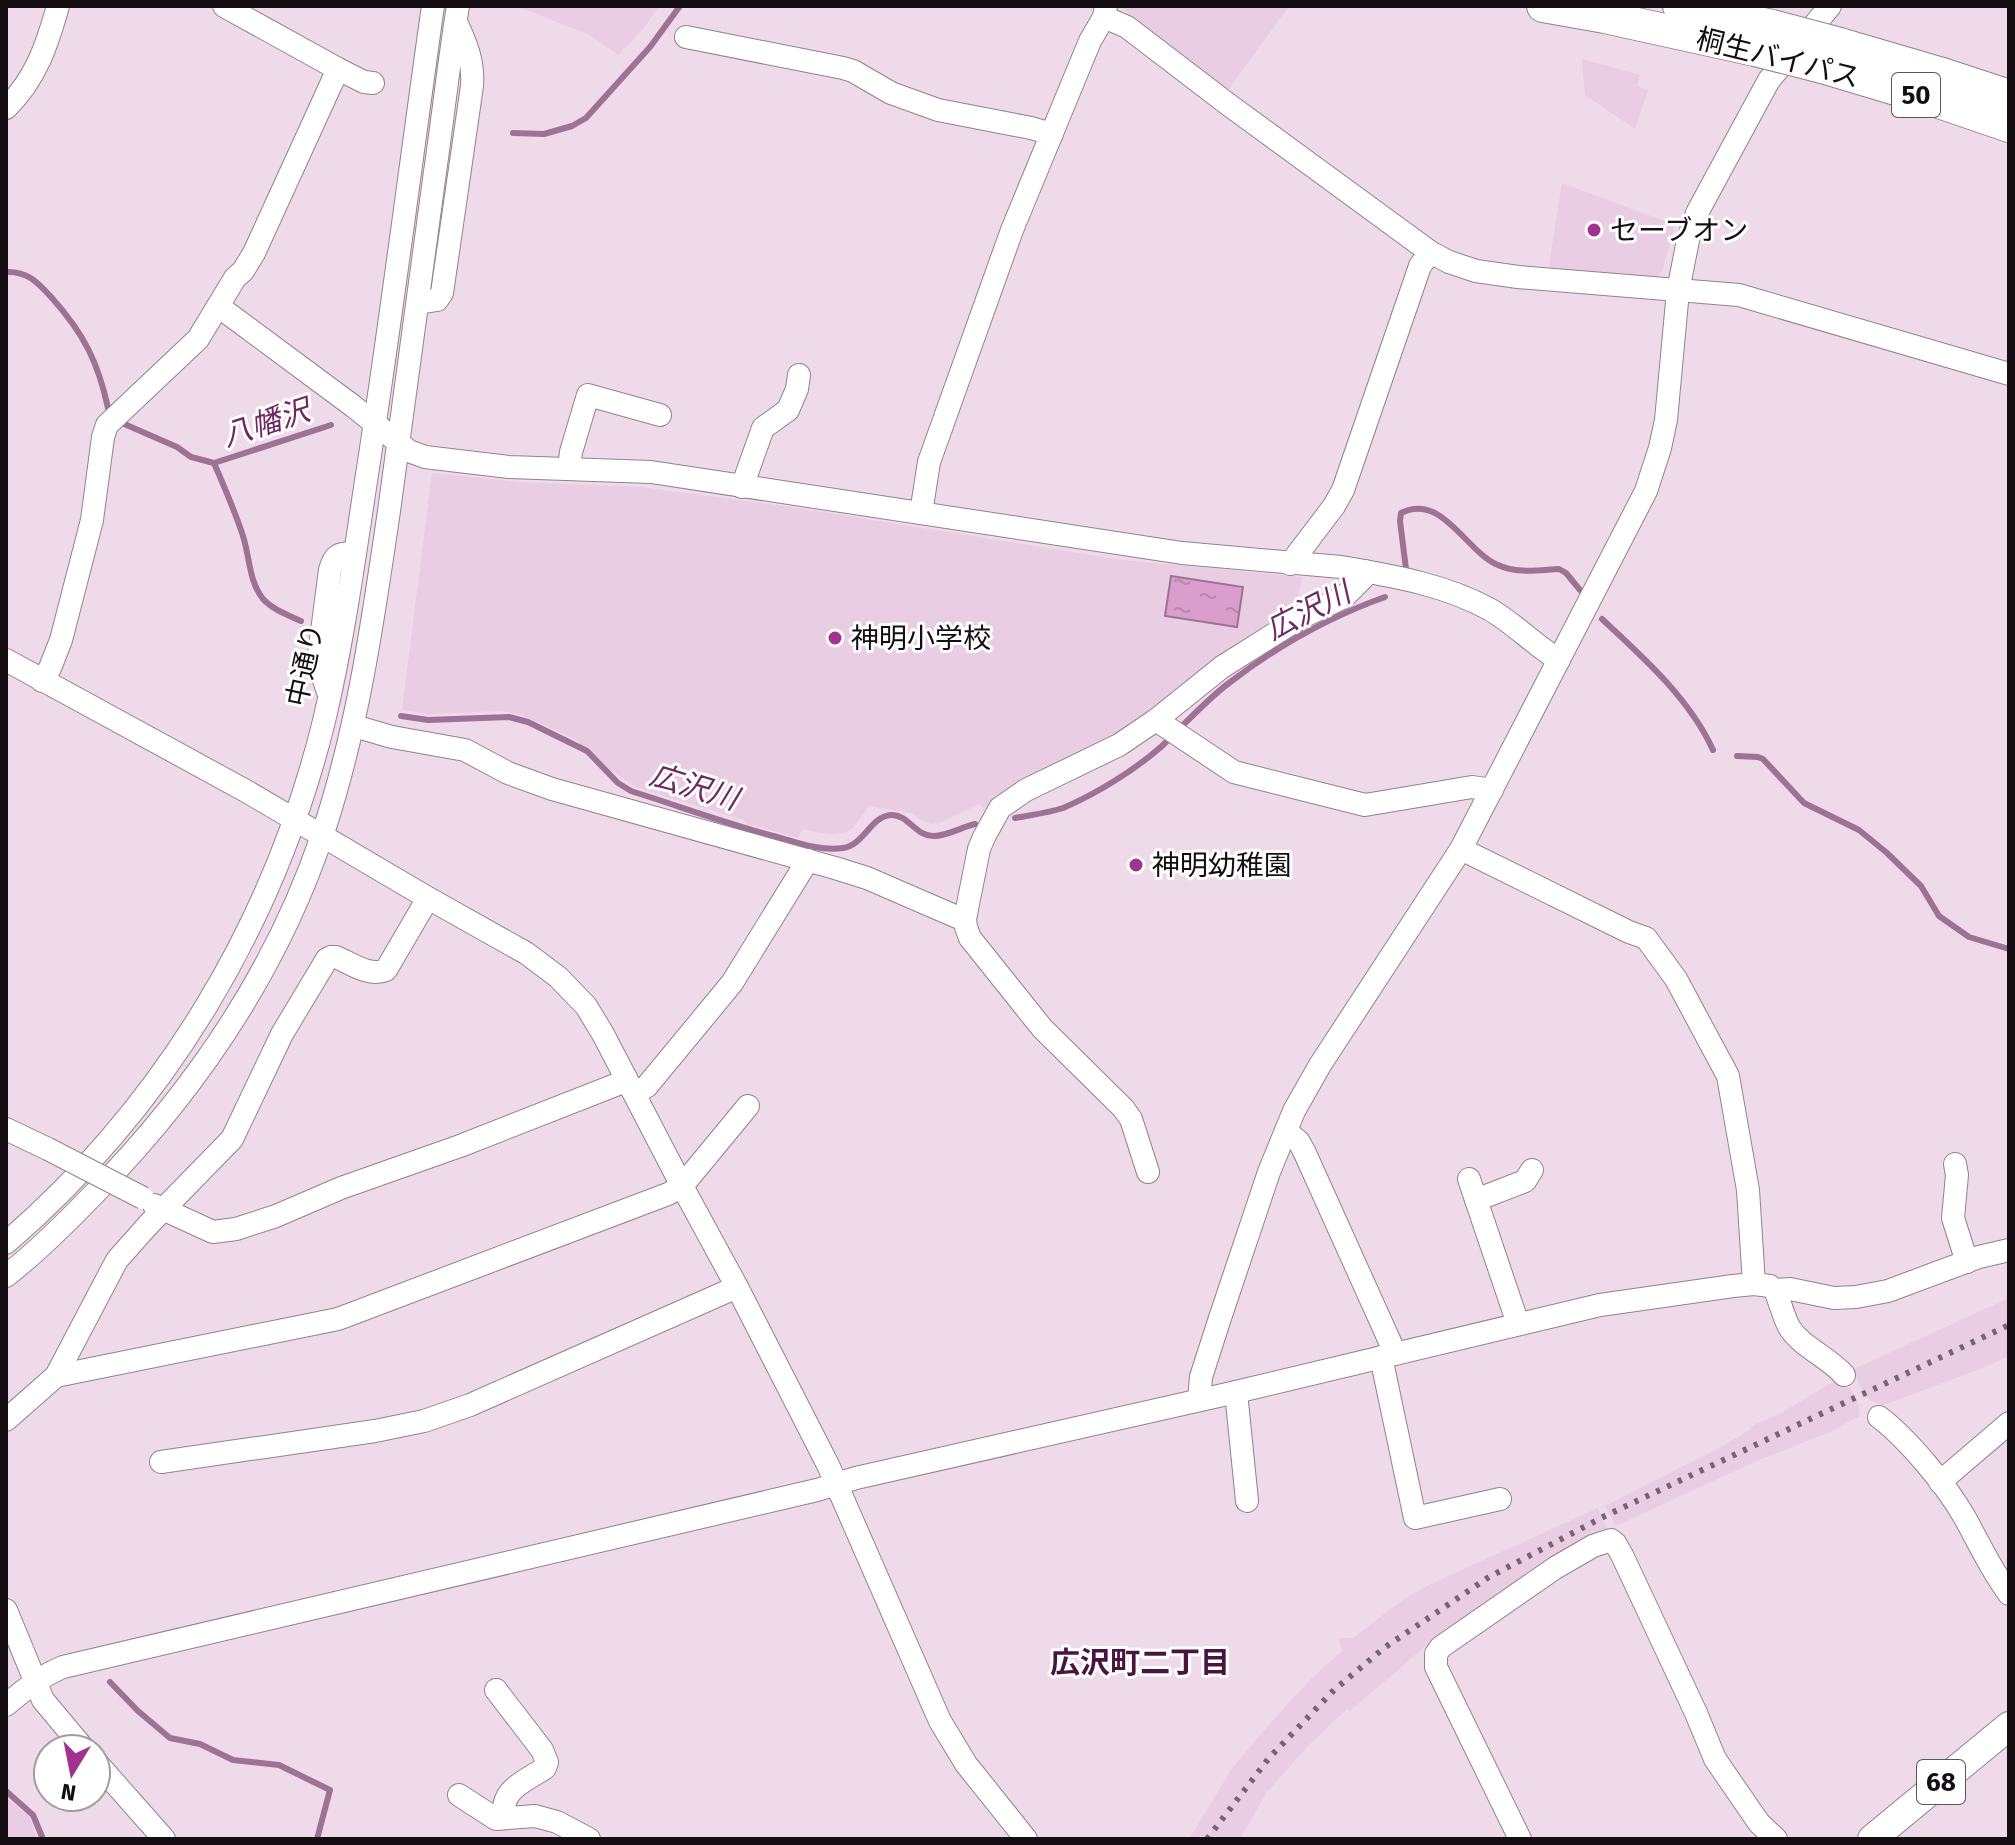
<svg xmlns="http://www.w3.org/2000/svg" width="2015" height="1845" font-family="'Fira Sans','Noto Sans JP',sans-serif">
<defs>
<pattern id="water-ripples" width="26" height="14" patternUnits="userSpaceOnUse" patternTransform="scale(2)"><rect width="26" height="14" fill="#d99ecc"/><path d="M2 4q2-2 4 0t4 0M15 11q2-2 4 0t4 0" fill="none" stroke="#b987ae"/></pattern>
</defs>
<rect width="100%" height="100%" fill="#efdaea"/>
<g fill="#e9cde2">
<path d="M516 6H659L643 29 618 55 590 35Z"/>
<path d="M1123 6H1289L1228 90 1129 16Z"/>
<path d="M1582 59 1640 75 1637 86 1648 90 1635 129 1585 95Z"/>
<path d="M1562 183 1675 225 1662 271 1654 280 1548 271Z"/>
<path d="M432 473 519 482 642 487 791 507 1122 560 1302 577 1296 609 1130 728 1011 786 984 808 979 804 940 823 931 824 919 819 914 814 869 806 853 828 846 832 832 835 802 829 798 838 746 823 744 820 638 788 610 770 575 739 520 714 499 711 429 714 402 710Z"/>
<path d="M2009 1298V1356L1975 1371 1884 1405 1870 1401 1859 1384 1854 1369Z"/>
<path d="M1836 1380 1850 1388 1859 1405 1860 1416 1830 1432 1754 1462 1616 1526 1605 1506 1726 1444 1751 1429 1750 1427 1783 1412Z"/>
<path d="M1598 1508 1608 1530 1592 1535 1446 1631 1421 1650 1350 1711 1347 1709 1308 1746 1267 1792 1240 1839H1189L1233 1767 1280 1712 1311 1679 1342 1651 1339 1638H1353L1404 1599 1429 1585Z"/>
<path d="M6 1798 29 1816 37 1839H6Z"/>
</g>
<path fill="url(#water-ripples)" stroke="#9e7294" stroke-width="2" d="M1171 576 1243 587 1237 627 1165 616Z"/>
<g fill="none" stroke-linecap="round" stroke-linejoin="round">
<g stroke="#9e7294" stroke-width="6">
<path d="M513 133 544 134 572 126 586 118 650 47 680 6"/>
<path d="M6 272C28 271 38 283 52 298 84 334 98 362 108 408"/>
<path d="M122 423 177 447 191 457 214 463 331 425"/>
<path d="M214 463C224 486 234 509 242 533 250 555 248 580 263 599 273 610 288 615 301 621"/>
<path d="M1406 569 1400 521 1401 513C1442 492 1466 552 1498 565 1517 574 1539 570 1559 569L1566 573 1580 590"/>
<path d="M1602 619C1643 657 1690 699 1713 750"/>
<path d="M401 716 428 720 509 717 528 722 587 751 618 783 631 791C679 806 727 824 777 837 798 843 820 851 843 848 864 845 871 816 891 815 908 814 916 837 934 836 947 836 962 827 975 824"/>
<path d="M1737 756 1758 757 1763 759 1804 803 1859 830 1887 853 1921 886 1939 916 1969 937 2009 949"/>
<path d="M1015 818C1030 815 1048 813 1063 808 1096 794 1135 770 1162 746 1184 725 1204 702 1229 683 1276 647 1329 617 1385 597"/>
<path d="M110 1682 138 1711 170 1738 200 1744 233 1760 279 1765 330 1790 317 1839"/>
<path d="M6 1791 33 1815 43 1839"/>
</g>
<g stroke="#94808f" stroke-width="24">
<g id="minor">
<path d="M224 6 338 69 364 82 373 83"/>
<path d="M1104 17 1127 27 1229 105 1430 252 1449 262 1476 271 1518 277 1739 295 2009 374"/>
<path d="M686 37 843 68 853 71 891 93 938 110 1031 128 1052 134"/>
<path d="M6 108C36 79 47 45 58 6"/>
<path d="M418 303 437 300 442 293 472 86C474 62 466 43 456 22"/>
<path d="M218 306 353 406 409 451 425 457 509 467 651 472 1182 553 1341 567C1392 576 1443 584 1489 609 1514 623 1534 645 1559 660"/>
<path d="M569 468 571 452 588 395 660 415"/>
<path d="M742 487 763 428 788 410 797 389 799 375"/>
<path d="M921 513 929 462 1012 230 1090 41 1104 17 1106 6"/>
<path d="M1290 564 1334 506 1343 490 1420 266 1430 252"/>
<path d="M6 660 246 791 428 898 526 953 558 977 586 1006 603 1034 682 1186 737 1287 828 1465 940 1721 966 1764 1026 1839"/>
<path d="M42 681 50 668 61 640 92 520 103 437 107 425 198 339 235 278 243 271 254 253 338 69"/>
<path d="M329 695 318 662 330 570C334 555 339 552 355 554"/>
<path d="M1156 720 1234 772 1365 805 1472 787 1492 790"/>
<path d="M354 726 392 737 465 750 508 773 552 789 835 868 867 878 957 917 965 919"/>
<path d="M1461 849 1629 932 1646 938 1676 979 1728 1076 1748 1190 1754 1284"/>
<path d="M635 1094 647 1086 732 983 808 860"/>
<path d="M6 1129 48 1149"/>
<path d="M1286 1131 1299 1142 1304 1151 1395 1353"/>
<path d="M1955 1164 1957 1175 1953 1218 1967 1262"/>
<path d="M1148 1172 1131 1119 1123 1108 1042 1028 970 938 966 927 965 919 979 849 984 837 1000 808 1026 790 1119 745 1156 720 1222 667 1300 618 1344 597 1363 578 1365 571"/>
<path d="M1469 1179 1518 1324"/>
<path d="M1476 1200 1525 1181 1532 1170"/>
<path d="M154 1205 213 1232 236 1229 276 1216 341 1188 460 1146 618 1084 626 1078"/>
<path d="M6 1243C165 1106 274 924 324 721 344 637 355 552 368 468 392 314 411 160 433 6"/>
<path d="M6 1276C37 1252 66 1223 93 1195 194 1092 277 970 323 833 358 728 373 620 389 511 405 398 420 285 435 172 443 117 449 61 458 6"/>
<path d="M1775 1290C1780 1302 1783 1315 1789 1327 1802 1348 1829 1357 1844 1375"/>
<path d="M1381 1357 1415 1518 1500 1499"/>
<path d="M56 1376 338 1319 668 1194 682 1186 748 1106"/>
<path d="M1236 1392 1247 1501"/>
<path d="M1199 1399 1201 1377 1219 1321 1269 1172 1294 1111 1320 1065 1461 849 1646 491 1660 448 1666 420 1678 291 1688 240 1697 213 1769 80 1830 6"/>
<path d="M1879 1417C1908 1439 1947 1486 1965 1518 1980 1545 1990 1568 2009 1594"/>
<path d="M6 1420 56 1376 117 1260 149 1224 232 1139 282 1034 327 959 331 957H336C352 964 370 977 386 970L428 898"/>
<path d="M161 1462 375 1431 424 1421 470 1405 737 1287"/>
<path d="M1940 1482 2009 1423"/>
<path d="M6 1610 43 1700 84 1749"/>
<path d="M496 1690 542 1750 547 1762 545 1768C524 1782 500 1789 504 1818"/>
<path d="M6 1705C24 1690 41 1676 63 1667L817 1490 856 1478 1236 1392 1600 1305 1733 1286 1754 1284 1770 1286 1775 1290 1790 1289 1834 1298 1856 1297 1888 1291 1979 1257 2009 1250"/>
<path d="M96 1762 164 1839"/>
<path d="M459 1795 496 1819 535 1816 557 1822 589 1839"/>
<path d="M1520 1839 1436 1667V1654L1441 1647 1555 1568 1593 1546 1611 1540 1615 1543 1622 1555 1696 1713 1715 1759 1759 1823 1776 1839"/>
</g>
</g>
<g stroke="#94808f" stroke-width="30">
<path id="major" d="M1872 1839 2009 1726"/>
</g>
<g stroke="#94808f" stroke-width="34">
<g id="highway">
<path d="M1543 6 1605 17 1755 50"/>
<path d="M1679 6 1772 26"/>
<path d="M1840 44 1939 73 2009 96"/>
<path d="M1822 67 1939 102 2009 126"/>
</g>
</g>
<use href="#minor" stroke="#fff" stroke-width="22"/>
<use href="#major" stroke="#fff" stroke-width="28"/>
<use href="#highway" stroke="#fff" stroke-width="32"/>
<path stroke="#736670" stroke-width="6" stroke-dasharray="4 8" stroke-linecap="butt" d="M1207 1839 1269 1758 1334 1690 1384 1648 1489 1577 1605 1516 2009 1325"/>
<g stroke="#94808f" stroke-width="24" stroke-linecap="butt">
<path id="minor-bridge" d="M48 1149 143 1198"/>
</g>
<g stroke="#94808f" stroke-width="34" stroke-linecap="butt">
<g id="highway-bridge">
<path d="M1772 26 1840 44"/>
<path d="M1755 50 1822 67"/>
</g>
</g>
<use href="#minor-bridge" stroke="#fff" stroke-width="22"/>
<use href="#highway-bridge" stroke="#fff" stroke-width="32"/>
</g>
<g fill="#a13290" stroke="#fff" stroke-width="3">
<circle cx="1594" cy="230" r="8"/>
<circle cx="835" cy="638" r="8"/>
<circle cx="1136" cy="865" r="8"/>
</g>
<g text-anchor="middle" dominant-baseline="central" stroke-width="6" stroke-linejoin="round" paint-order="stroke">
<g fill="#fff" stroke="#5a5659" stroke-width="2">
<rect x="1892" y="73" width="48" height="44" rx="6"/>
<rect x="1917" y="1760" width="48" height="44" rx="6"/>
</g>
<g font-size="26" font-weight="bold" fill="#140d12">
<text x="1916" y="95">50</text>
<text x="1941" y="1782">68</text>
</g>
<g font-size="28" fill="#140d12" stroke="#fff">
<text transform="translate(1778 58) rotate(14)">桐生バイパス</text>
<text transform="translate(305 665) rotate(-78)">中通り</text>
</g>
<g font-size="28" fill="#140d12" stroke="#fff" text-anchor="start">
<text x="1610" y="230">セーブオン</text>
<text x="851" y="638">神明小学校</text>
<text x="1152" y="865">神明幼稚園</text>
</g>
<g font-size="30" font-style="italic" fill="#6e2963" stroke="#fff">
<text transform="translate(266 423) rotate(-18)">八幡沢</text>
<text transform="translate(1308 611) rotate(-27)">広沢川</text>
<text transform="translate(694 787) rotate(17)">広沢川</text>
</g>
<g font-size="30" font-weight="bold" fill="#491441" stroke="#fff">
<text x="1140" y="1663">広沢町二丁目</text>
</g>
</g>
<rect width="2015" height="1845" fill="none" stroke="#140d12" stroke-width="16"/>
<g transform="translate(72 1773) rotate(190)"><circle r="38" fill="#ffffff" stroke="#a19ea0" stroke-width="2"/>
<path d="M0-6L14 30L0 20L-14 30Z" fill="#a13290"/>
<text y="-12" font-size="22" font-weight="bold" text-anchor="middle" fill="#140d12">N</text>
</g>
</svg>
